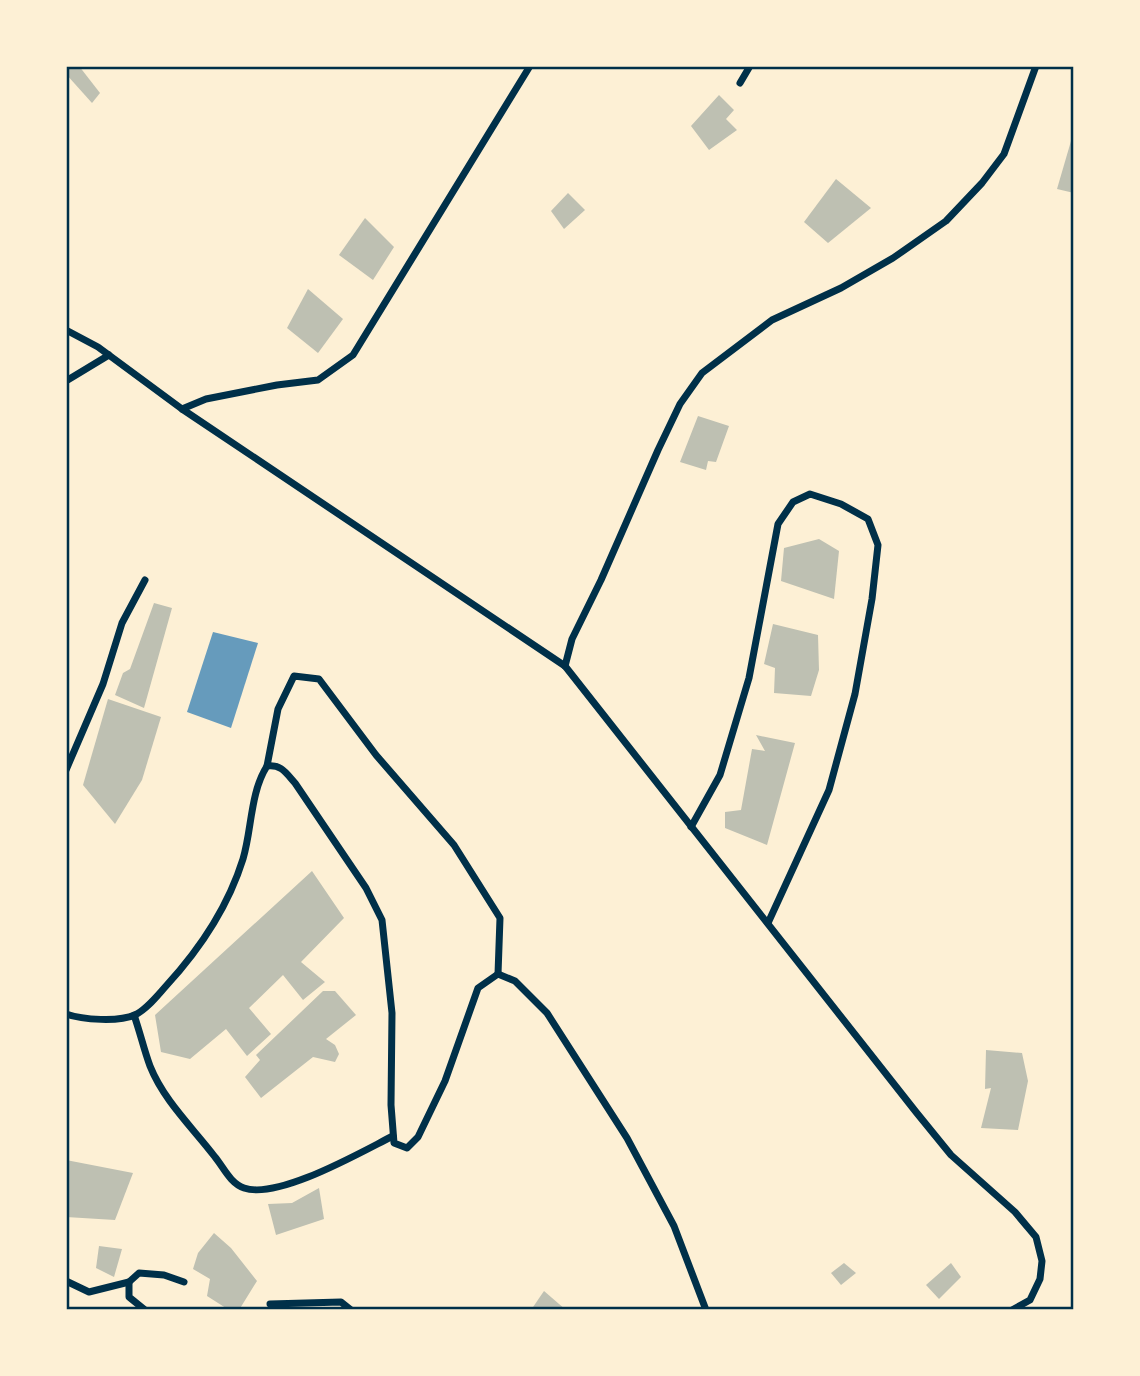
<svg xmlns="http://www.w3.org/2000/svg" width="1140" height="1376" font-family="Quicksand,sans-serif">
<rect width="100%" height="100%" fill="#fdf0d5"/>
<path fill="#669bbc" d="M213 632 258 643 231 728 187 712Z"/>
<g fill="#bec0b2">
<path d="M66 66H79L100 93 92 103 66 74Z"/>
<path d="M719 95 734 110 726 119 737 130 709 150 691 126Z"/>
<path d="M1071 141H1074V193L1057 189Z"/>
<path d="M836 179 871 208 828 243 804 222Z"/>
<path d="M568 193 585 210 564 229 551 211Z"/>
<path d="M365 218 394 247 373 280 339 255Z"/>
<path d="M308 289 343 319 318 353 287 328Z"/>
<path d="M698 416 729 426 716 462 708 461 706 470 680 462Z"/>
<path d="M819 539 839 551 834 599 781 581 784 548Z"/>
<path d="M154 603 172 608 144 708 115 695 123 673 130 669Z"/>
<path d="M773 624 818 635 819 670 811 696 774 693 775 668 764 664Z"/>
<path d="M108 699 161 717 142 780 115 824 83 785Z"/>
<path d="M756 735 795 743 767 845 725 828V812L741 810 752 749 765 751Z"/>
<path d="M312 871 344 918 301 962 325 982 303 1000 283 975 249 1008 271 1034 247 1056 226 1029 190 1059 161 1052 155 1015Z"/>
<path d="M323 991H335L356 1015 326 1039 335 1045 339 1054 335 1062 313 1057 261 1098 245 1077 260 1060 256 1055Z"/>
<path d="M986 1050 1022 1053 1028 1081 1018 1130 981 1128 991 1088 985 1089Z"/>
<path d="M66 1160 133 1173 115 1220 66 1217Z"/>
<path d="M319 1188 324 1219 276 1235 268 1204 292 1203Z"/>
<path d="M214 1233 231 1248 257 1281 239 1310H229L207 1296 210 1279 193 1269 198 1253Z"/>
<path d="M99 1246 122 1249 114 1277 96 1268Z"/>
<path d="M844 1263 856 1273 841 1285 831 1273Z"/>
<path d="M951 1263 961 1277 939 1299 926 1285Z"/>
<path d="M544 1291 566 1310H531Z"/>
</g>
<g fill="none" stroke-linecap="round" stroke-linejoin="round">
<g stroke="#003049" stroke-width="7">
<path d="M740 83 750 66"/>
<path d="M66 330 98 347 182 409 565 666 916 1112 951 1155 1015 1212 1036 1237 1042 1261 1040 1279 1030 1300 1012 1310"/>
<path d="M66 381 109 355"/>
<path d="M182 409 206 399 277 385 318 380 353 355 530 66"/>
<path d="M565 666 572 639 601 580 658 450 680 404 702 373 772 320 841 288 893 258 946 221 982 183 1004 154 1036 66"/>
<path d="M267 766 278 709 294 676 319 679 376 755 454 845 500 918 498 974"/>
<path d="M66 770 103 684 122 623 145 580"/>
<path d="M691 827 720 775 749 678 778 524 793 502 810 494 841 504 868 519 878 545 872 599 855 694 829 790 768 923"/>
<path d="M66 1014C83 1020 119 1022 135 1015 147 1009 157 996 166 986 200 949 228 907 243 859 252 829 250 793 267 766 281 764 286 773 295 783L366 888 382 920 392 1013 391 1105 394 1143 407 1148 418 1137 445 1081 478 988 498 974 515 981 547 1013 627 1138 674 1226 706 1310"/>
<path d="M134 1015C140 1032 144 1050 150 1066 164 1101 193 1128 215 1157 224 1168 230 1183 244 1188 278 1200 361 1152 393 1136"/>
<path d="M66 1281 89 1292 129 1282"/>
<path d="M270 1304 341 1302 351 1310"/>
<path d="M145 1310 129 1297V1282L139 1273 164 1275 184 1282"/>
</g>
</g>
<rect width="1140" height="1376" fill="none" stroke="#fdf0d5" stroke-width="136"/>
<rect x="68" y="68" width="1004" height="1240" fill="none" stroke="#003049" stroke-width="2.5"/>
</svg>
